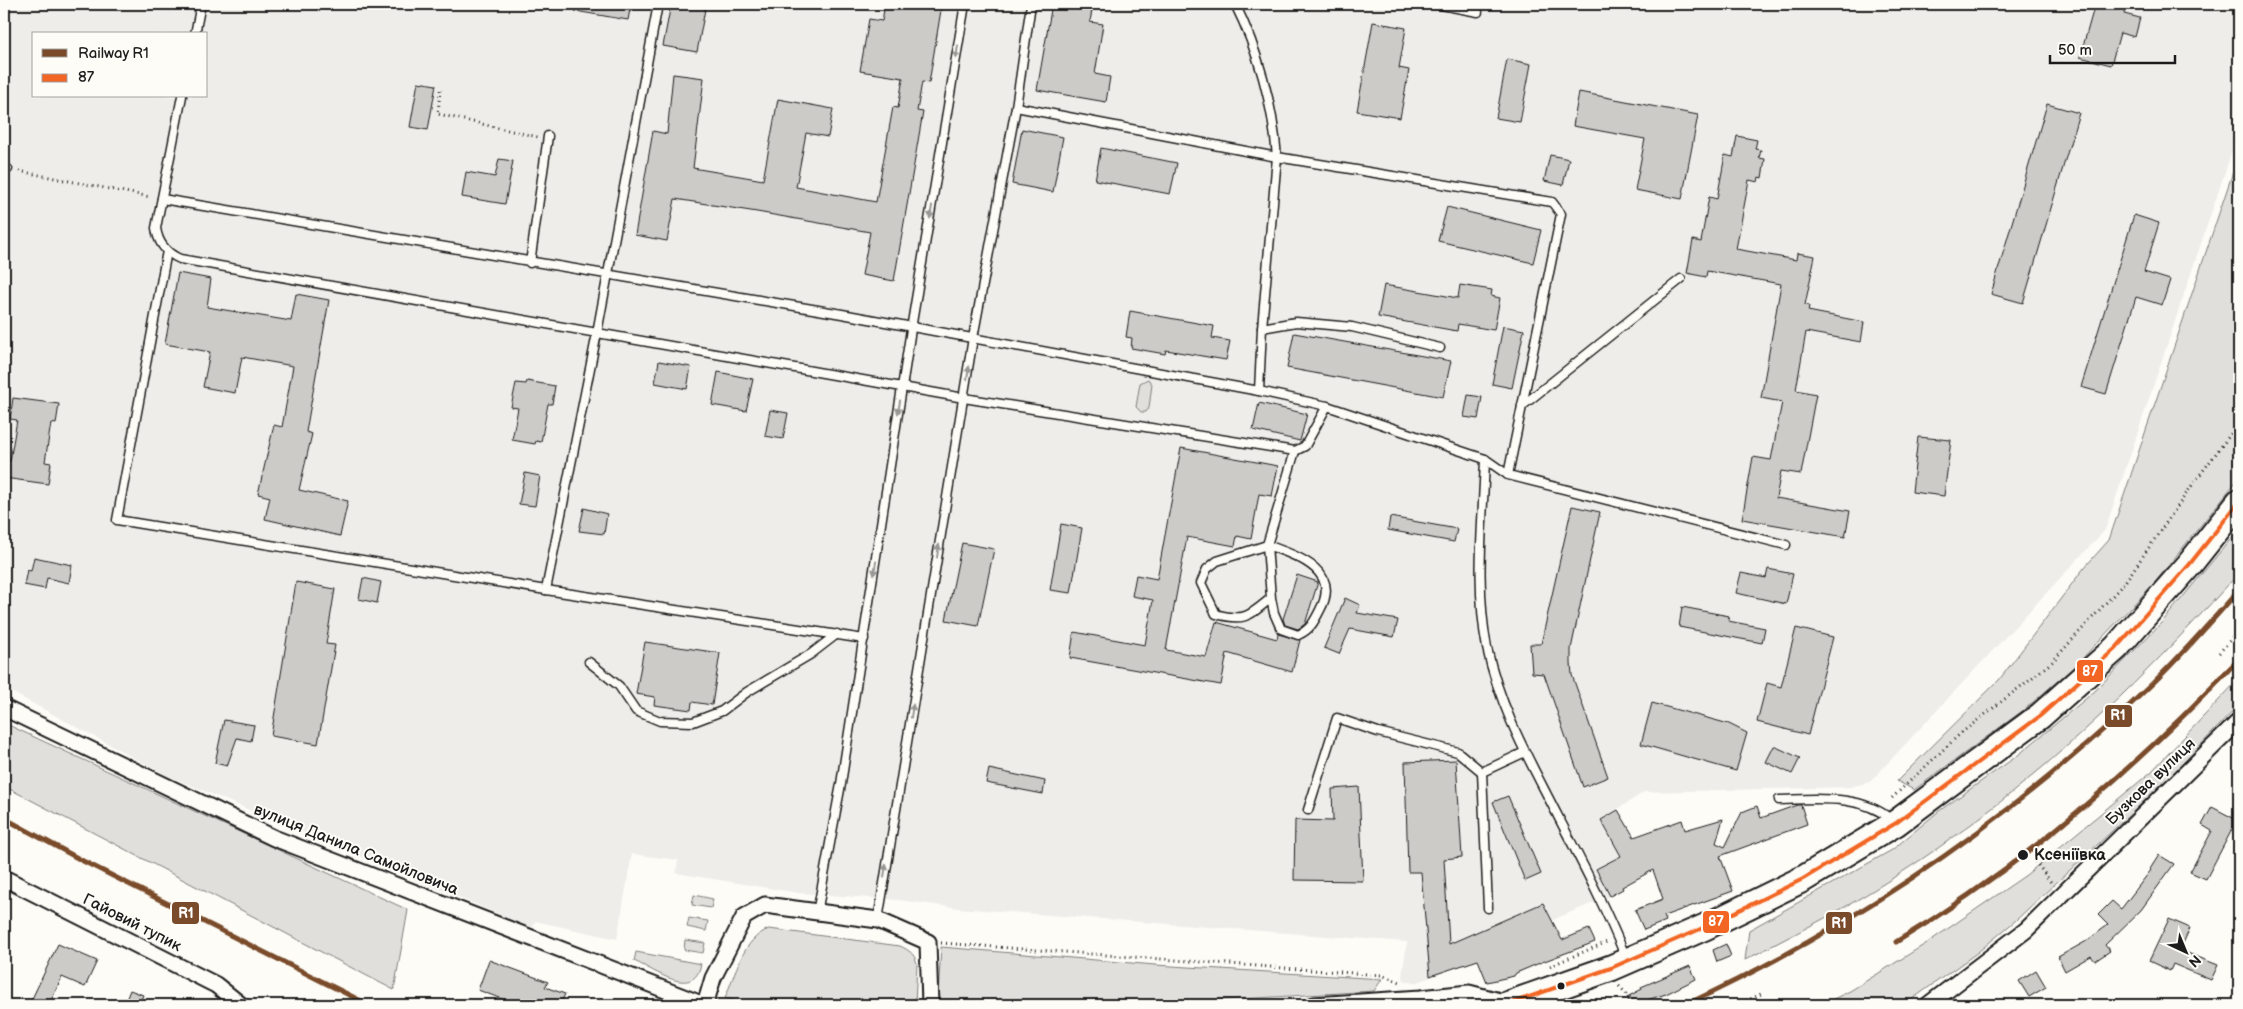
<svg xmlns="http://www.w3.org/2000/svg" width="2243" height="1009" font-family="'Balsamiq Sans',sans-serif">
<rect width="100%" height="100%" fill="#fdfcf7"/>
<filter id="ink" filterUnits="userSpaceOnUse"><feTurbulence type="fractalNoise" baseFrequency=".02" numOctaves="2"/><feDisplacementMap in="SourceGraphic" scale="10" xChannelSelector="R" yChannelSelector="G"/><feConvolveMatrix kernelMatrix="1 2 1 2 8 2 1 2 1" color-interpolation-filters="sRGB"/></filter>
<g filter="url(#ink)">
<path fill="#eeede9" fill-rule="evenodd" d="M4 4H2239V130L2105 530 1870 782 1850 787 1644 792 1601 820 1621 855 1596 869 1610 896 1559 917 1494 954 1415 983 1405 981 1402 976 1407 942 958 908 899 900 799 893 676 873 678 860 632 854 617 939 535 921 532 928 166 775 4 688ZM34 34H206V96H34Z"/>
<g fill="#e0dfdb" stroke="#7e7e7c">
<path d="M2239 154V478L2156 581 2076 665 2025 709 1914 790 1897 781 1999 680 2084 568 2109 540Z"/>
<path d="M1148 379 1152 384 1149 408 1146 412H1141L1136 407 1140 383Z"/>
<path d="M2239 529V573C2170 649 2100 721 2020 786 1968 829 1910 869 1852 903 1817 923 1781 941 1745 960L1749 930 1892 850 1939 811 2017 756 2095 691 2163 621Z"/>
<path d="M2239 679V705L2165 782 2015 921 1978 952 1904 1005H1821L1850 991 1927 943 2026 875 2151 772Z"/>
<path d="M4 723 408 910 394 990 4 786Z"/>
<path d="M694 895 713 899 711 908 692 905Z"/>
<path d="M689 918 708 921 706 931 687 927Z"/>
<path d="M769 929 900 946C909 950 915 954 917 964L915 1005H750L725 998C735 975 743 938 769 929Z"/>
<path d="M685 940 705 943 703 953 684 950Z"/>
<path d="M941 947 1155 965 1382 979 1374 991 1139 1005H941L938 996Z"/>
<path d="M636 952 701 964C694 1000 655 970 634 961Z"/>
</g>
<g fill="#cccbc8" stroke="#1c1c1c">
<path d="M576 4H631L628 20 575 11Z"/>
<path d="M671 4H706L697 52 663 46Z"/>
<path d="M885 4H942L929 83 922 82 917 111 923 112 894 281 862 275 870 232 757 212 675 199 667 241 635 235 653 131 667 134 673 74 704 78 693 168 763 180 778 99 833 109 828 137 806 133 796 187 876 202 893 107 898 108 903 78 860 71 869 19 882 21Z"/>
<path d="M1052 4H1093L1090 22 1103 24 1095 74 1110 77 1106 102 1037 90Z"/>
<path d="M2095 4H2126L2124 14 2140 18 2135 37 2120 33 2111 65 2080 57Z"/>
<path d="M1373 22 1406 28 1399 68 1409 70 1400 118 1357 111Z"/>
<path d="M1507 59 1531 64 1520 122 1496 118Z"/>
<path d="M418 82 436 85 428 130 410 127Z"/>
<path d="M1579 92 1698 115 1682 199 1635 190 1645 139 1573 126Z"/>
<path d="M2047 104 2079 113 2023 303 1991 294Z"/>
<path d="M1022 129 1063 137 1053 192 1012 184Z"/>
<path d="M1737 136 1757 140 1755 149 1761 150 1759 158 1765 159 1762 178 1759 177 1758 182 1749 180 1736 249 1796 260 1797 253 1815 256 1805 305 1809 306 1808 311 1864 322 1861 342 1806 332 1796 390 1816 394 1801 474 1781 471 1776 498 1850 511 1845 537 1742 519 1753 457 1771 460 1782 402 1761 398 1781 284 1707 271 1706 277 1687 273 1693 240 1701 242 1709 197 1717 199 1725 155 1733 157Z"/>
<path d="M1101 148 1177 163 1170 194 1095 180Z"/>
<path d="M1550 155 1569 159 1563 185 1544 181Z"/>
<path d="M499 159 513 161 505 204 462 197 466 172 495 177Z"/>
<path d="M1447 207 1541 230 1533 263 1438 241Z"/>
<path d="M2134 215 2159 223 2144 272 2170 280 2162 305 2136 297 2106 394 2081 387Z"/>
<path d="M178 273 211 279 207 307 291 321 296 294 329 300 306 432 312 434 299 490 348 501 340 536 265 519 270 497 258 494 274 425 282 427 293 366 242 357 235 393 203 387 210 352 165 344Z"/>
<path d="M1384 285 1458 298 1460 285 1492 290 1491 296 1500 298 1494 330 1458 324 1457 331 1378 317Z"/>
<path d="M1130 311 1214 326 1212 338 1230 341 1226 360 1166 350 1165 354 1131 348 1132 338 1126 337Z"/>
<path d="M1503 326 1524 330 1512 388 1492 384Z"/>
<path d="M1294 333 1451 361 1443 397 1287 368Z"/>
<path d="M659 361 691 367 687 389 655 383Z"/>
<path d="M718 372 753 379 746 411 712 405Z"/>
<path d="M527 381 555 386 552 404H548L541 442 536 441 535 444 512 440 518 408 511 407 516 383 526 384Z"/>
<path d="M1468 395 1482 397 1478 419 1464 417Z"/>
<path d="M13 398 59 404 56 424 51 423 45 462 51 463 48 484 4 478V461H10L17 420 10 419Z"/>
<path d="M1259 403 1307 414 1300 441 1253 430Z"/>
<path d="M770 410 788 413 783 439 765 436Z"/>
<path d="M1918 437 1951 440 1944 496 1912 492Z"/>
<path d="M1181 448 1278 466 1272 496 1259 494 1251 539 1237 536 1235 546 1187 537 1166 650 1206 657 1216 622 1277 639 1278 634 1300 640 1292 672 1227 653 1221 685 1070 658 1074 632 1145 645 1153 600 1132 596 1136 575 1157 579Z"/>
<path d="M525 473 540 476 535 506 519 504Z"/>
<path d="M1572 506 1600 512 1571 649V663L1572 675 1608 777 1583 787 1544 674 1532 673 1530 644H1541Z"/>
<path d="M584 508 607 514 604 534 579 531Z"/>
<path d="M1390 517 1457 529 1454 542 1388 530Z"/>
<path d="M1061 524 1082 528 1071 593 1050 590Z"/>
<path d="M962 543 994 549 978 626 946 620Z"/>
<path d="M34 557 72 565 69 583 47 578 45 589 24 585 27 570 31 571Z"/>
<path d="M1768 569 1793 574 1786 604 1736 593 1741 573 1766 578Z"/>
<path d="M1297 575 1318 582 1305 624 1298 629 1285 625 1283 619Z"/>
<path d="M363 578 381 582 377 603 359 599Z"/>
<path d="M296 582 335 589 326 644 335 645 318 744 271 736Z"/>
<path d="M1345 598 1360 605 1357 613 1398 620 1394 637 1350 629 1339 654 1324 648Z"/>
<path d="M1682 607 1729 616 1728 621 1765 628 1762 643 1679 627Z"/>
<path d="M1796 628 1833 637 1808 735 1757 722 1767 683 1781 687Z"/>
<path d="M645 642 720 653 712 705 692 702 691 710 654 705 655 697 636 694Z"/>
<path d="M1652 703 1729 724 1747 733 1736 771 1641 744Z"/>
<path d="M224 720 254 725 251 741 237 738 227 766 215 763Z"/>
<path d="M1774 746 1800 758 1792 774 1766 762Z"/>
<path d="M1456 760 1462 857 1444 859 1449 944 1543 903 1562 940 1589 929 1595 942 1542 962 1516 973 1514 976 1487 982 1478 960 1430 976 1421 872H1408L1405 762Z"/>
<path d="M989 769 1045 781 1043 794 986 783Z"/>
<path d="M1359 787 1363 881 1294 880 1295 820 1333 821 1332 789Z"/>
<path d="M1508 796 1541 874 1525 881 1493 802Z"/>
<path d="M1797 805H1801L1807 824 1720 856 1733 891 1664 916 1666 921 1644 930 1635 910 1663 899 1653 870 1622 887 1623 889 1610 896 1596 869 1621 856 1601 820 1618 810 1634 837 1682 820 1685 830 1723 819 1716 843 1725 847 1742 812 1757 806 1761 818Z"/>
<path d="M2212 807 2237 820 2206 879 2190 872 2212 831 2202 825Z"/>
<path d="M2159 855 2174 864 2141 910 2105 945 2110 951 2095 961 2091 956 2065 971 2058 957 2085 942 2108 925 2098 915 2112 901 2121 909 2151 870 2150 869Z"/>
<path d="M2169 919 2190 928 2180 950 2218 965 2211 980 2173 964 2170 971 2149 961Z"/>
<path d="M58 944 97 961 85 987 62 977 49 1005H29Z"/>
<path d="M1726 944 1731 956 1717 962 1713 950Z"/>
<path d="M489 960 548 982 545 987 565 994 560 1005H518L478 990Z"/>
<path d="M1690 966 1696 979 1666 994 1631 1005 1627 997 1642 989 1641 987Z"/>
<path d="M2036 970 2046 987 2029 997 2019 981Z"/>
<path d="M130 990 143 995 139 1005H124Z"/>
</g>
<g fill="none" stroke-linecap="round" stroke-linejoin="round">
<g stroke="#1c1c1c" stroke-width="11">
<g id="lane">
<path d="M1235 4C1258 50 1273 105 1277 157L1262 328 1259 391"/>
<path d="M1436 4 1478 12"/>
<path d="M195 34 201 4"/>
<path d="M182 96 156 228C158 243 166 253 180 259L964 398 1295 451 1305 446 1327 406"/>
<path d="M1016 107 1277 157 1552 202 1561 214 1508 475"/>
<path d="M4 168 8 169"/>
<path d="M162 199 842 314 1259 391 1327 406 1485 459 1508 475 1786 545"/>
<path d="M167 251 117 520 546 590 597 333 658 4"/>
<path d="M530 263 548 136"/>
<path d="M1262 328 1296 322 1352 327 1440 348"/>
<path d="M1522 406 1681 279"/>
<path d="M1485 459C1483 521 1475 586 1487 648 1498 699 1521 745 1545 791 1573 846 1603 901 1626 958"/>
<path d="M546 590 864 639"/>
<path d="M1271 598 1274 613 1281 629 1298 635C1310 630 1314 622 1320 610 1342 570 1297 556 1267 545L1271 598C1249 616 1245 622 1216 614L1201 583 1207 569 1217 561 1267 545 1295 451"/>
<path d="M589 662 619 686 636 711 660 721 693 722 722 711 747 692 811 654 837 634"/>
<path d="M1779 800C1818 799 1861 794 1892 820"/>
<path d="M1308 810 1337 718 1378 732 1458 752 1482 772"/>
<path d="M1488 908 1482 772 1525 752"/>
<path d="M817 913 841 784 911 329 965 4"/>
<path d="M878 920 973 338 1016 107 1031 4"/>
</g>
</g>
<g stroke="#1c1c1c" stroke-width="19">
<g id="street">
<path d="M4 708 274 838 704 1005"/>
<path d="M4 878 216 985 241 1005"/>
<path d="M705 1005 713 978 744 917 765 905 878 920 928 942 930 1005"/>
<path d="M1314 1005 1421 998 1469 993 1511 1004"/>
<path d="M1928 1005 2026 930 2239 721"/>
</g>
</g>
<g stroke="#1c1c1c" stroke-width="29">
<path id="primary" d="M1506 1005 1611 968 1705 927 1803 879 1896 823 2040 716 2116 648 2189 565 2239 502"/>
</g>
<g stroke="#1c1c1c" stroke-width="3" stroke-dasharray="1 4" stroke-linecap="butt">
<path d="M440 90 438 114 538 137"/>
<path d="M19 171 150 197"/>
<path d="M2219 653 2239 630"/>
<path d="M1892 798 1960 734 2052 662 2125 582 2193 484 2239 423"/>
<path d="M2035 861 2053 885"/>
<path d="M941 943 1381 975 1403 983"/>
<path d="M1550 966 1607 942"/>
<path d="M1619 986 1637 1005"/>
<path d="M1737 1005 1761 994"/>
</g>
<use href="#lane" stroke="#fdfcf7" stroke-width="8"/>
<use href="#street" stroke="#fdfcf7" stroke-width="15"/>
<use href="#primary" stroke="#fdfcf7" stroke-width="25"/>
<g stroke="#fdfcf7" stroke-width="8">
<path id="bus-1" d="M1506 1005 1611 968 1705 927 1803 879 1896 823 2040 716 2116 648 2189 565 2239 502"/>
</g>
<use href="#bus-1" stroke="#f26522" stroke-width="4"/>
<g stroke="#fdfcf7" stroke-width="9">
<g id="rail-1">
<path d="M4 818 83 861 369 1005"/>
<path d="M1896 942C2024 865 2137 767 2239 659"/>
<path d="M1685 1005C1858 925 2015 817 2152 684 2183 654 2211 622 2239 590"/>
</g>
</g>
<use href="#rail-1" stroke="#7a4b2a" stroke-width="5"/>
</g>
<defs><path id="oneway-solid" d="M-6-.8H1V-3.2L6.5 0L1 3.2V.8H-6Z" transform="scale(1.25)"/></defs>
<g fill="#989794">
<use href="#oneway-solid" transform="translate(957 52) rotate(99)"/>
<use href="#oneway-solid" transform="translate(931 212) rotate(99)"/>
<use href="#oneway-solid" transform="translate(968 373) rotate(-81)"/>
<use href="#oneway-solid" transform="translate(899 407) rotate(99)"/>
<use href="#oneway-solid" transform="translate(938 551) rotate(-81)"/>
<use href="#oneway-solid" transform="translate(875 568) rotate(99)"/>
<use href="#oneway-solid" transform="translate(912 711) rotate(-81)"/>
<use href="#oneway-solid" transform="translate(885 871) rotate(-81)"/>
</g>
</g>
<g fill="#1c1c1c" stroke="#fdfcf7" stroke-width="2">
<circle cx="2023" cy="855" r="6"/>
<circle cx="1561" cy="986" r="4.5"/>
</g>
<g text-anchor="middle" dominant-baseline="central" stroke-width="4" stroke-linejoin="round" paint-order="stroke">
<g font-size="16" fill="#1c1c1c" stroke="#fdfcf7">
<text transform="translate(2151 782) rotate(-44)">Бузкова вулиця</text>
<text transform="translate(356 850) rotate(22)">вулиця Данила Самойловича</text>
<text transform="translate(132 923) rotate(27)">Гайовий тупик</text>
</g>
<g font-size="16" font-weight="bold" fill="#1c1c1c" stroke="#fdfcf7" text-anchor="start">
<text x="2034" y="855">Ксеніївка</text>
</g>
</g>
<g stroke="#fdfcf7" stroke-width="2">
<rect x="2076" y="659" width="28" height="24" rx="5" fill="#f26522"/>
<rect x="2104" y="704" width="29" height="24" rx="5" fill="#7a4b2a"/>
<rect x="171" y="901" width="29" height="24" rx="5" fill="#7a4b2a"/>
<rect x="1702" y="910" width="28" height="24" rx="5" fill="#f26522"/>
<rect x="1825" y="911" width="28" height="24" rx="5" fill="#7a4b2a"/>
</g>
<g font-size="14" text-anchor="middle" font-weight="bold" fill="#fff">
<text x="2090" y="676">87</text>
<text x="2118" y="720">R1</text>
<text x="186" y="918">R1</text>
<text x="1716" y="926">87</text>
<text x="1839" y="928">R1</text>
</g>
<rect width="2243" height="1009" fill="none" stroke="#fdfcf7" stroke-width="20"/>
<rect x="10" y="10" width="2223" height="989" fill="none" stroke="#1c1c1c" stroke-width="2" filter="url(#ink)"/>
<rect x="32" y="32" width="175" height="65" fill="#fdfcf7" stroke="#a3a29f"/>
<rect x="42" y="49" width="25" height="8" fill="#7a4b2a" stroke="#a3a29f"/>
<text x="78" y="58" font-size="15" fill="#1c1c1c">Railway R1</text>
<rect x="42" y="74" width="25" height="8" fill="#f26522" stroke="#a3a29f"/>
<text x="78" y="82" font-size="15" fill="#1c1c1c">87</text>
<g transform="translate(2186 952) rotate(136)" stroke="#fdfcf7" stroke-width="4" paint-order="stroke">
<path d="M0-4L9 19L0 12L-9 19Z" fill="#1c1c1c"/>
<text y="-8" font-size="14" font-weight="bold" text-anchor="middle" fill="#1c1c1c">N</text>
</g>
<path d="M2050 55v8h125v-8" fill="none" stroke="#1c1c1c" stroke-width="2.5"/>
<text x="2058" y="55" font-size="15" fill="#1c1c1c" stroke="#fdfcf7" stroke-width="4" paint-order="stroke">50 m</text>
</svg>
